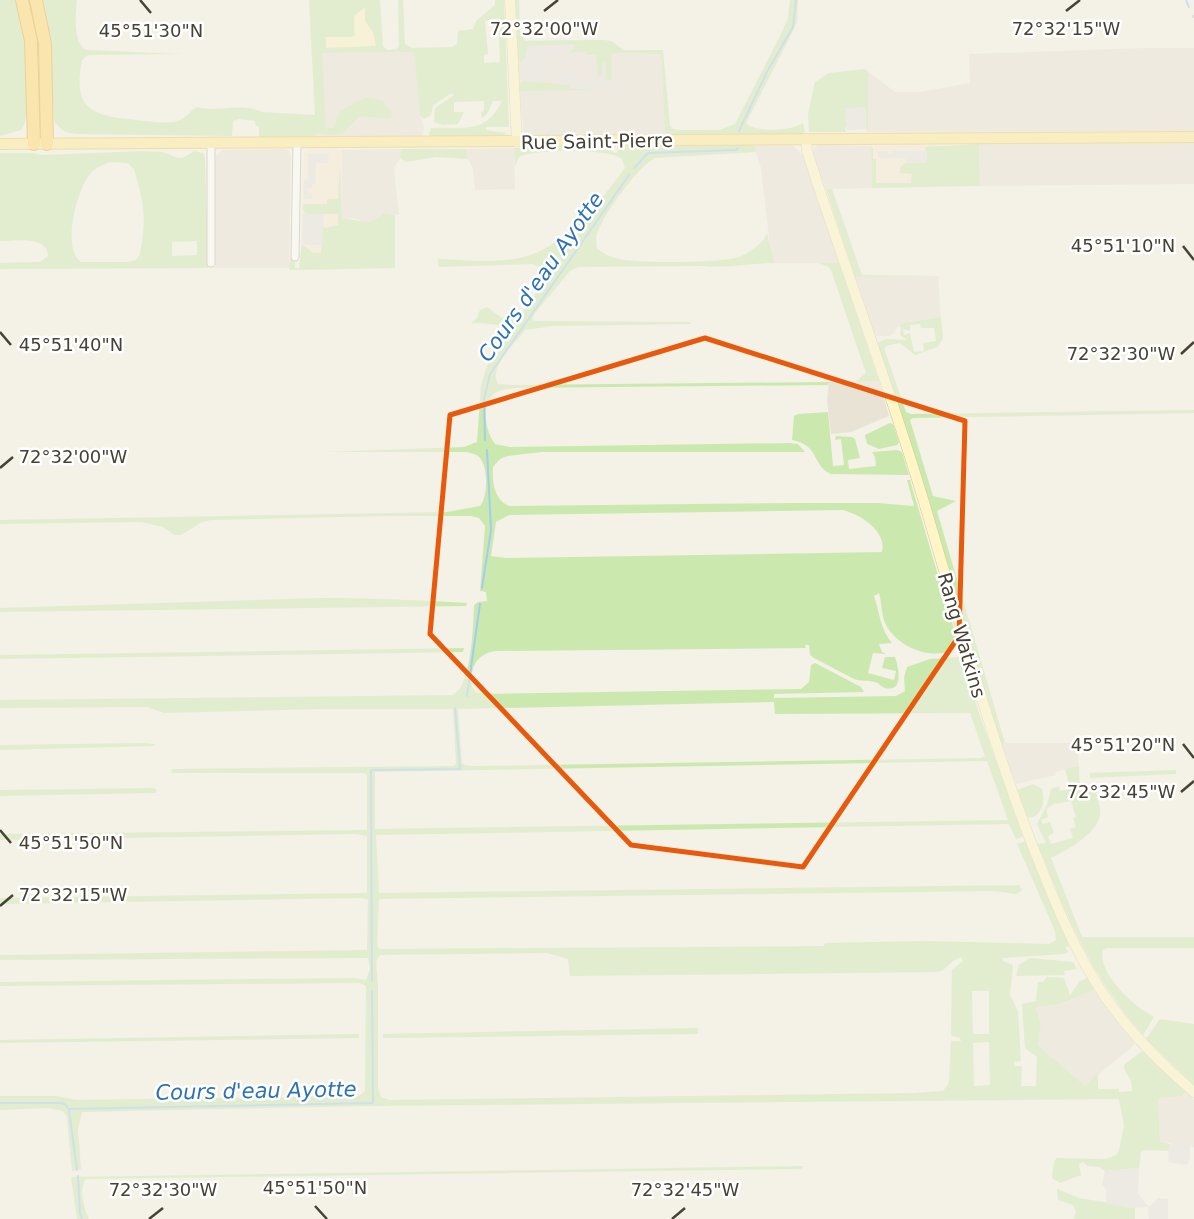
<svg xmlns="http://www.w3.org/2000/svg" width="1194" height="1219" font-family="'DejaVu Sans',sans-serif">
<rect width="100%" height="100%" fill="#f4f1e7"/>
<g fill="#e8e3d5">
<path d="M1146 48H1194V131L868 132V71L895 92H919L970 83 969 54Z"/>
<path d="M415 52 420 114 424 128 422 136 419 138 315 137 317 53Z"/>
<path d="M612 53 661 54 665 135 527 136 524 133 519 91 613 90Z"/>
<path d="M1194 142V184L980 186 979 144Z"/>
<path d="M792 145 803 155 839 263H774L771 255 761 168 754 146Z"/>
<path d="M819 145 871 146 872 188 826 189 813 155 814 148Z"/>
<path d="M514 148 515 189 475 190 473 169 467 157 466 149Z"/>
<path d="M284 149 288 150 291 157 289 268H215L214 164 217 154 223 150Z"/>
<path d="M401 149 400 158 394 168 399 215 383 214 374 222 369 224 354 218 342 219V150Z"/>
<path d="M938 276 941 317 907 322 898 326 894 333 889 336H875L855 277Z"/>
<path d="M879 381 889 416 851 432 831 434 827 400 829 382Z"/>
<path d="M1005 743H1077L1079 766 1055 772 1056 775 1016 784 1001 744Z"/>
<path d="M1094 990 1135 1044 1085 1086 1038 1045 1041 1025 1036 1007 1061 1004Z"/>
<path d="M1186 1092 1194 1099V1148L1190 1144 1178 1145 1160 1141 1158 1098 1182 1096Z"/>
</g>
<g fill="#f6e9d2">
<path d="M939 145 935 148 925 147 928 187 872 188 871 146Z"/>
<path d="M307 150H342V219L338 225H335L334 270H301L304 154Z"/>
</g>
<path fill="#e6e2dc" d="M604 40 612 53 613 90 519 91 517 41Z"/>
<g fill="#cbe9af" fill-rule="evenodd">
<path d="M0 0H16C23 24 36 112 21 130L0 136Z"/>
<path d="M43 0H77C76 14 72 42 86 50L182 54 88 55 82 60C72 109 92 116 136 120 150 121 166 125 180 120 187 117 190 111 197 107 218 113 242 102 262 112L315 115 309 0H380L383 46 387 50 397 49 399 46 398 0H403L405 44 412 48 452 47 457 44 458 31 473 29 476 21 495 5V0H504L509 127H486V130L507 133 500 136 431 137 429 134 431 128C462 126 485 136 502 101H493L487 114 482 118 481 112 484 111V101L454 102V112H464L458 124 443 125 434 122 435 108 454 95 452 93 433 105 431 115 424 119 420 115 414 52 322 53 326 129 333 128 340 111 360 100 368 98 384 101 385 106 392 112 391 117 388 119 360 116 343 133 332 135 316 133 315 137H259V126H256L255 121 239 119 233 121 232 136H230L76 134 65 132 55 123 54 117 50 43ZM365 15V21L373 33 326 48V37L352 38 355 35 354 26ZM498 18 500 62 484 63V55L488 54 485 21Z"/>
<path d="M515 0H519L520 32 525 41 604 40 611 41 624 50H663L670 126 673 129 679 130H719L735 124 782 32 788 18 790 0H798L797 21 793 31 746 123C754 133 792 131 803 123L805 132 801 134 665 135 661 54 612 53V81L605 80 606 64H603L601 77 598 78 596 55H587L586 51 567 53 575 48 574 44 529 46 527 56 521 62 518 56Z"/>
<path d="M864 69 868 71V132L866 129 865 108 845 128 846 132H809L808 114 815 82 829 73Z"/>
<path d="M525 80 569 85 571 89 613 90 519 91 520 84Z"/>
<path d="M979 144 980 186 872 188 871 146 873 149V159H876V183H911L912 174 900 173V167L905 163H927L925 147Z"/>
<path d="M747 145 754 146 756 152 655 158C637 167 601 217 596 237 596 238 597 246 597 248 602 253 608 256 615 258 632 264 723 263 739 257 749 253 764 243 767 233L774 263C750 263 726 269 703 266L578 267 570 271 535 313 532 319 535 321 691 322V324L553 326 525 330C515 344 488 366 498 384L512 385 829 382 828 385 516 388C509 389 499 389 494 394 480 406 486 432 495 444L510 447 789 443 798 444 805 452H541L508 456 500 459 493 467C492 482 494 499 509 506L794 503H878L914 506 907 480H910L958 643V645L956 643 957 648C934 662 898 648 886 625 881 615 882 603 879 593L874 596C880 613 880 629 892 643L879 644 882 652 886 654 873 653 868 673 894 680 896 671 882 668 885 657H895C898 665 905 693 885 688 881 687 879 683 875 682 867 680 860 682 852 678L814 658 810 655 809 645H805L806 648 496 651C476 654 470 667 472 687L476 692 484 694 801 689 809 682 811 665 815 663 861 687 864 692 774 694V698L896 696 905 691 904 677 907 667 930 659 959 657 961 664 962 659 963 660 979 713 1023 837 1016 839 1009 824 376 835 379 893 1019 885 1022 890 1016 894 994 891 379 899 377 946 380 949 824 946 825 943 924 941 1049 944 1056 940 1055 931 1017 844 1025 841 1069 946 1065 947 1068 952 1063 954 1003 958V961L1013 965 1010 995 1018 1011 1021 1061 1014 1062 1015 1066H1022L1021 1086H1036L1037 1057 1025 1048 1022 1004 1036 1001 1038 982H1043L1047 977 1064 978 1070 995 1080 981 1087 978 1094 990 1060 1004 1036 1007 1041 1025 1038 1045 1085 1086 1098 1073V1089H1119V1092L1132 1091C1133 1076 1125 1077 1124 1065L1142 1051 1186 1092 1182 1096 1158 1098 1160 1141 1169 1144V1151L1146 1150 1141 1152 1139 1168 1105 1171 1099 1167 1087 1166 1083 1162 1079 1164 1081 1175 1060 1183 1052 1178 1054 1161 1057 1158 1106 1159 1116 1155 1119 1150 1124 1126 1119 1099 365 1106 82 1112 78 1129 81 1169 72 1171 67 1117 63 1111 47 1108 0 1110V1096H56L77 1100 359 1096 365 1091 366 986 360 983 0 986V982L353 978 366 980 370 969 368 958 0 960V955L367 950 368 900 362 898 0 904V898L367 893V836L356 834 0 840V834L367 830V776L365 773H174L171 772 172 769 453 766 456 764 453 709H320L164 713 147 707 0 708V700L453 695C472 685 473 627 474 605L478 602 487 601 486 592 480 591 485 526 479 518 471 516H382L211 520 202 522 181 535H174L163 527 141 522 0 524V520L447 512 480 506C488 497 489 465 478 456 476 454 470 453 467 452H324L464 447 477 442 481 385 487 366 506 330C498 322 482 324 471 323L477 318 480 310 487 307 502 318 518 319 545 280 546 273 544 269 533 264 439 267 438 259C463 260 490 263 514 259 561 253 599 203 625 168L622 159C607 148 536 149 519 157L515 166 514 148 608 147 614 153 618 152 617 147ZM843 510C861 515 887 531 882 552L506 558 491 556 496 522 509 515ZM774 702 775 714 970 713 985 756 981 758 473 766 465 765 462 763 458 709ZM987 761 1008 820 375 829V772ZM547 953 568 959 570 976 937 972C948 970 950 960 961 957L963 961 952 970 951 1033 952 1036 960 1038 961 1041H951L949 1083 943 1091 914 1093 389 1100 381 1097 378 1088V986L376 961 380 955ZM972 991H989V1034H973ZM989 1042 990 1085 974 1086 973 1043Z"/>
<path d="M401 149H466L468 159 436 157 406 162 400 158Z"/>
<path d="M144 151C150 152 156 151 162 152 178 156 177 164 194 151L203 153 205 157 208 268 0 269V263L40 262 48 256C48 235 15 241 0 241V153H32L43 155ZM110 162 127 163 134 169C144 204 147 215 140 254L136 260 129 262H81C61 249 77 188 91 173 96 167 103 165 110 162ZM197 241V255L172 256V242Z"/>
<path d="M340 164 342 219C363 218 366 230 383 213L395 215V268L289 270 290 257 295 262V268H299L302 244 313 253H321L323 225 325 228 338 225V214H306L303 210V204H327V199H338Z"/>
<path d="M826 189H832L862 275 938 276 855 277Z"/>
<path d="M818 263H839L879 381 855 382 866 373 831 270 827 266Z"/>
<path d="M941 317 943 338 938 347 915 355 900 343 889 345 884 348 906 412 911 414 1194 410V413L913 418 910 420 933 496 956 501 937 511 1005 743 1001 744 877 343 886 339 907 340 900 335 901 327H898L903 323ZM920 324 921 328H934L936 341 923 343 924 351 914 352 910 333 904 335 903 329 910 331V325Z"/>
<path d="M828 412 833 466 844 465 841 439 835 440 836 436 852 437 855 439 860 458 848 460 849 469 876 466 875 457 872 452 898 450 902 452 909 475 831 474C811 465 821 446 792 440L794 416 798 414Z"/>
<path d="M890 423 893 424 899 442 897 445 879 449 867 444 865 435Z"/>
<path d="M322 598C370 598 419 600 467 603L466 606 0 612V608Z"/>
<path d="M464 648 463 652 0 659V655Z"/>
<path d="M144 743 154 744 155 746 0 750V745Z"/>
<path d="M1079 766 1080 791 1096 792C1097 798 1101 808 1100 814 1098 834 1067 850 1051 858L1082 937H1194V948H1107L1103 950C1096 972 1135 1008 1154 1017L1143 1035C1090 974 1069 921 1039 847L1038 844 1046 843 1037 824 1047 805 1051 789 1059 786 1060 791 1070 789 1065 769ZM1071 801 1076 817 1073 818 1076 827 1070 829 1073 838 1051 844 1048 836 1054 833 1050 822 1043 824 1041 820 1048 817 1046 809 1054 804Z"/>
<path d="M1176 770V774L1090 778V773Z"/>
<path d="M1033 784 1042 789C1045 801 1043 813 1031 818L1026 816 1017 790Z"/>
<path d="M154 788 157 790 155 793 0 796V790Z"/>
<path d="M1030 958 1073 962 1077 969 1064 971 1065 975 1016 976 1019 965Z"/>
<path d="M1160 1019 1194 1024V1085L1146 1039Z"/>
<path d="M698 1028V1034L383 1038V1034Z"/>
<path d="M359 1034V1038L0 1043V1040Z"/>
<path d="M804 1166 801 1169 86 1179C78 1189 84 1208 89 1219H77L71 1177Z"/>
<path d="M1057 1189 1079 1198 1135 1207V1219H1074L1076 1212 1073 1205 1058 1200Z"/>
</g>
<path fill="#f8f1c3" d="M365 7V21L373 32 376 46 327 48 325 37H352L355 35 354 16Z"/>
<g fill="#e5e3df">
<path d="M536 45H566L568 52 543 54 542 83 525 81 524 61 528 46Z"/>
<path d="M603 63H606L605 79 612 81 613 88 570 89 569 85 553 84V73H574L584 78 595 79 601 77Z"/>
<path d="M865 107 866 129 847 130 845 108Z"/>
<path d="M878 151H887V154H892V151H927V163H906L905 158H878Z"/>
<path d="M308 154H329L328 163H316L315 184H312V188H307L308 193H312V199H304V180L308 179Z"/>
<path d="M302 214H324L322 245 302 244Z"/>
<path d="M1169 1144H1190V1158L1187 1165 1168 1162Z"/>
<path d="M1139 1168 1138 1194 1149 1207 1158 1198 1168 1199V1219H1149L1148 1207 1129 1208 1106 1203V1189L1102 1185 1105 1171Z"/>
</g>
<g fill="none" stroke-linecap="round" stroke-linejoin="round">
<g stroke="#a3ccf1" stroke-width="2">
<path d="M1186 0 1189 7"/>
<path d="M1193 16 1194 17"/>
<path d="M739 131 768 70 793 27 796 0"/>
<path d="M634 168 648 153 736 150 738 148"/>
<path d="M485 440 484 399 490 374 629 175"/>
<path d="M482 588 491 530 487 450"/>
<path d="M467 696 480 604"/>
<path d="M372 981 371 770 460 769 455 708"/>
<path d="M0 1103H59L65 1104 68 1108"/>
<path d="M69 1109 373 1103 372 991"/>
<path d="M69 1110 77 1170"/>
<path d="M78 1176 80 1213 82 1219"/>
</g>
<g stroke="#bfb9aa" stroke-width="9">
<g id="street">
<path d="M211 143V263"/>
<path d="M295 257 297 143"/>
</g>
</g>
<g stroke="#d4c897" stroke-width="11">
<g id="secondary">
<path d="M510 0 517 142"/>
<path d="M806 139 807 151 817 182C852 287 891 392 923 499 959 619 990 740 1037 857 1056 905 1075 952 1104 995 1129 1032 1160 1063 1194 1092"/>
</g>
</g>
<g stroke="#e5c764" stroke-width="12">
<path id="primary" d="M0 144 1194 137"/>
</g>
<g stroke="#dfad36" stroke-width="14">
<g id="highway">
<path d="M22 0 31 41 34 144"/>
<path d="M36 0 45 44 47 144"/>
</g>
</g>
<use href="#street" stroke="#fff" stroke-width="7"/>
<use href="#secondary" stroke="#fff5c6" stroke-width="10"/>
<use href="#primary" stroke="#ffe895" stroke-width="10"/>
<use href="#highway" stroke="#ffd767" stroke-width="12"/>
</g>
<path d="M0 0H1194V1219H0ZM705 338 965 421 959 636 803 867 631 845 430 634 450 415Z" fill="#f4f1e7" fill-opacity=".55" fill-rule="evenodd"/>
<path fill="none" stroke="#e8590c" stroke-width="5" stroke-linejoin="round" d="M705 338 965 421 959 636 803 867 631 845 430 634 450 415Z"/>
<path fill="none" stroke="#474236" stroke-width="2.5" d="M140 0 151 13M544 11 558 0M1066 11 1080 0M1183 246 1194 260M0 332 11 345M1181 354 1194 342M0 468 13 457M1183 744 1194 758M1181 792 1194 781M0 830 11 843M0 906 13 895M315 1206 327 1219M149 1219 163 1208M672 1219 685 1208"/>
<g text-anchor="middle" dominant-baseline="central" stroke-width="5" stroke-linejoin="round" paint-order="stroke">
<g font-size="19" fill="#474236" stroke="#fff">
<text transform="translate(597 141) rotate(-1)">Rue Saint-Pierre</text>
<text transform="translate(962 635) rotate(74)">Rang Watkins</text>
</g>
<g font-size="21" font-style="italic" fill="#2d72b5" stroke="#fff">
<text transform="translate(541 277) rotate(-55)">Cours d'eau Ayotte</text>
<text transform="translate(256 1091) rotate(-1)">Cours d'eau Ayotte</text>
</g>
</g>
<g font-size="18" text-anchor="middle" fill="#474236" stroke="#fff" stroke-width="5" stroke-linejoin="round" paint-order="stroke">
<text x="544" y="35">72°32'00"W</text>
<text x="1066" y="35">72°32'15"W</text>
<text x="151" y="37">45°51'30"N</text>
<text x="1123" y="252">45°51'10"N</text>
<text x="71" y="351">45°51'40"N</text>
<text x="1121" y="360">72°32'30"W</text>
<text x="73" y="463">72°32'00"W</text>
<text x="1123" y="751">45°51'20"N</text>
<text x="1121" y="798">72°32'45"W</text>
<text x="71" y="849">45°51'50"N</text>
<text x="73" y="901">72°32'15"W</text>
<text x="315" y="1194">45°51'50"N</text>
<text x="163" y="1196">72°32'30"W</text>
<text x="685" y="1196">72°32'45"W</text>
</g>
</svg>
